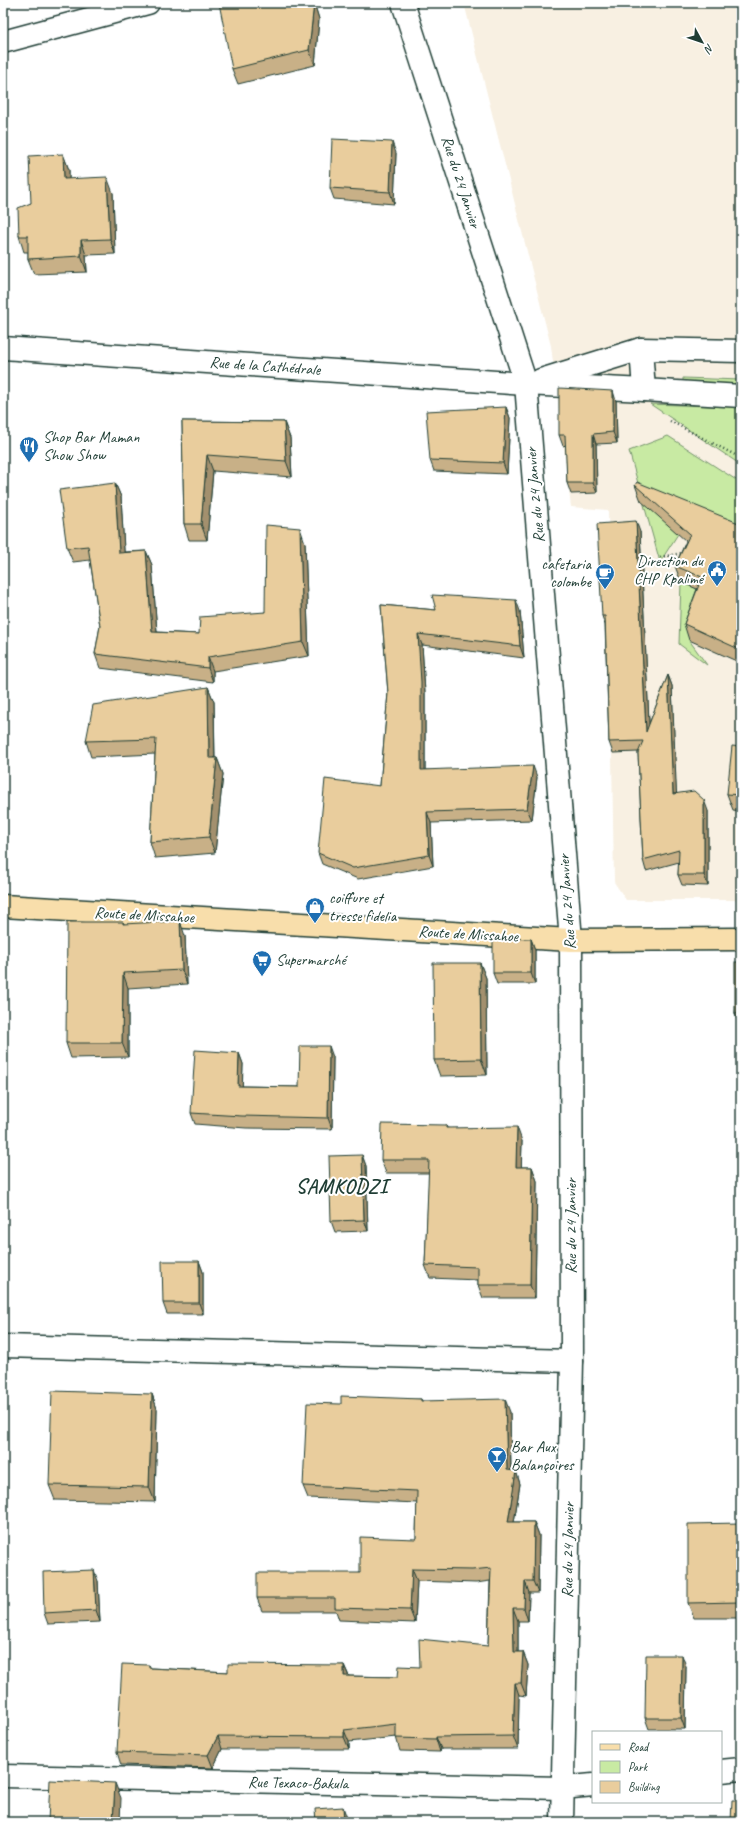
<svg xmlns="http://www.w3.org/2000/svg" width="744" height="1825" font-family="Caveat,sans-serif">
<rect width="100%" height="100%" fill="#fff"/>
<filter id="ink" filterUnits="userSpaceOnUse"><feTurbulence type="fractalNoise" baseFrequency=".025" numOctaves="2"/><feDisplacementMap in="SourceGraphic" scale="8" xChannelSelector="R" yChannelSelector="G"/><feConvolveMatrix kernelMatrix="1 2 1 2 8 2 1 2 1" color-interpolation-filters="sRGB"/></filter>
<g filter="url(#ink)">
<path fill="#f8f0e2" d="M464 3H741V900H626L614 882 608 510 571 507 551 346Z"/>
<g fill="#c8eaa3" stroke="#74946c">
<path d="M683 378 741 380V389L683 388Z"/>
<path d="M650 404 741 407V465Z"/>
<path d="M668 436 741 483V537L686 515 678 534 660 562 629 451Z"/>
<path d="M681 582 707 593 689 640 707 665 679 644Z"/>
</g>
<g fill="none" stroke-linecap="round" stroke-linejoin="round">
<g stroke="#1f3d34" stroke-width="25">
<g id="minor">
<path d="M403 3 526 384 571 940 572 1361 562 1822"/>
<path d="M3 42 148 3"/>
<path d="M3 348 526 384 644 390"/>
<path d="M641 349 644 390 741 396"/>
<path d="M541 380 641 349 741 351"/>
<path d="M3 1346 572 1361"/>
<path d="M721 1771 741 1769"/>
<path d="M3 1776 562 1788 593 1785"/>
</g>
</g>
<g stroke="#1f3d34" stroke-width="25">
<path id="major" d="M3 906 571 940 741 939"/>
</g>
<g stroke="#1f3d34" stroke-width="2.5" stroke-dasharray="1 3" stroke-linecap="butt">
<path d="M670 421 741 458"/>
<path d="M660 557 683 553"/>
</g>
<use href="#minor" stroke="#fff" stroke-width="22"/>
<use href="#major" stroke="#f8deab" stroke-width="22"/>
</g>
<g fill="#c8b087" stroke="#1f3d34">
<path d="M314 3 319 19 315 65 238 84 232 69Z"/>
<path d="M396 153 394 204 334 199 330 188Z"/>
<path d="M63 154 69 170V179L113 193 115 254 86 255 87 272 34 274 28 259V252H24L19 236 31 203Z"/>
<path d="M616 401 617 443 596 444 597 493 571 494 567 483 566 445 563 446 559 435Z"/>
<path d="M506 407 510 418 507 474 434 471 430 460Z"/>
<path d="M182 421 284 422 290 438 292 477 213 471 207 540H189L184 524Z"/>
<path d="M115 483 121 497 124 552 146 551 152 565 157 632 199 634 265 612 305 543 309 656 213 671V682L100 668 95 654 100 626 90 560 73 562 67 548Z"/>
<path d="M635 485 741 524V663L689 640 684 624 697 589 681 582 675 566 686 541 641 501Z"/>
<path d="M640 532 649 724 668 675 672 686 676 793 708 811V886L682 885 678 875 679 862 646 871 643 860 638 752 613 753 609 742 605 625 602 616Z"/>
<path d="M381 605 436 610 520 611 524 658 422 645 425 693V770L537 777 532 820 431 823 433 866 358 879 322 864 318 853 380 786 388 693Z"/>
<path d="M208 687 214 702 215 758H217L223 774 215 853 155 858 150 842 155 754 91 757 86 741Z"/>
<path d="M741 747V811L733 810 727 794Z"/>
<path d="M123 922 124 924 185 936 187 984 128 988V1057L71 1058 66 1043Z"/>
<path d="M531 939 535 950V984H497L493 973Z"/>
<path d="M741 962V1019H737L735 1013Z"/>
<path d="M480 963 486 978 487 1075 440 1076 434 1060Z"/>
<path d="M239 1053 243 1064 242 1086 299 1087 333 1057 332 1129 246 1128 195 1124 191 1113Z"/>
<path d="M446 1125 447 1128 522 1141 521 1167H532L537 1181 535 1298H483L478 1285V1280L430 1278 425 1265 429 1173H386L381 1160Z"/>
<path d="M362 1155 366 1166 368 1231 335 1232 331 1221Z"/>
<path d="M199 1261 203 1272V1314H167L163 1303Z"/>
<path d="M152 1394 157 1409 155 1502 55 1500 49 1485Z"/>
<path d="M421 1399 422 1401 510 1412 511 1471H516L520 1484 514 1522H534L539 1535 538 1593H529L528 1621H518V1652H523L528 1665 526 1696 519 1695 518 1749H441L440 1752 400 1751 396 1737 349 1742V1749H222L213 1768 121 1765 117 1752 149 1665 151 1668 228 1672 344 1665 349 1676 398 1677 420 1667 488 1646 490 1581 476 1583 417 1581 415 1623 339 1620 336 1611H262L257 1598 360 1573 416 1539 417 1503 308 1498 303 1486 341 1404Z"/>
<path d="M741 1523V1618H694L688 1603Z"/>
<path d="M98 1581 100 1622 48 1624 44 1613Z"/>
<path d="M686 1666 685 1729H649L645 1718Z"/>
</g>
<g fill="#a3906e" stroke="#1f3d34">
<path d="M314 3 319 19 315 65 309 50Z"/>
<path d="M392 142 396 153 394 204 390 192Z"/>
<path d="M63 154 69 170V194L64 179Z"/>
<path d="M107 177 113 193 115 254 110 239Z"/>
<path d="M81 240 86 255 87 272 81 256Z"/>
<path d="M613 391 616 401 617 443 613 432Z"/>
<path d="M506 407 510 418 507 474 503 463Z"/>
<path d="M284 422 290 438 292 477 286 461Z"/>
<path d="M593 434 596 444 597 493 593 483Z"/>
<path d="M207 455 213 471 207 540 201 524Z"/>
<path d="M115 483 121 497 125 567 119 553Z"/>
<path d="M636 521 640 532 650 743 646 732Z"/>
<path d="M300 528 305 543 309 656 303 642Z"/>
<path d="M146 551 152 565 158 646 152 632Z"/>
<path d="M516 600 520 611 524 658 520 646Z"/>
<path d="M418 634 422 645 425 693V781L421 770Z"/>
<path d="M208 657 213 671V682L208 668Z"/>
<path d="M668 675 672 686 677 805 673 794Z"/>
<path d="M208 687 214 702 215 774 209 758Z"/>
<path d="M217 758 223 774 215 853 209 837Z"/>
<path d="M533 766 537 777 532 820 527 809Z"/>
<path d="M704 800 708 811V886L704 875Z"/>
<path d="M427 812 431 823 433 866 429 855Z"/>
<path d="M180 921 185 936 187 984 182 970Z"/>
<path d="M531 939 535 950V984L531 973Z"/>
<path d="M480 963 486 978 487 1075 481 1059Z"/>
<path d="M123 973 128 988V1057L122 1043Z"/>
<path d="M329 1046 333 1057 332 1129 328 1118Z"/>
<path d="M239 1053 243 1064 242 1097 238 1086Z"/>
<path d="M517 1127 522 1141 521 1181 516 1167Z"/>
<path d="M362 1155 366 1166 368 1231 364 1220Z"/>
<path d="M532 1167 537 1181 535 1298 530 1285Z"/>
<path d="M199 1261 203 1272V1314L199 1303Z"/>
<path d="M152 1394 157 1409 155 1502 149 1487Z"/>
<path d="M505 1399 510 1412 511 1483 507 1470Z"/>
<path d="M516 1471 520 1484 512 1535 508 1522Z"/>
<path d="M534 1522 539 1535 538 1593 533 1581Z"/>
<path d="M412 1569 417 1581 415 1623 410 1610Z"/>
<path d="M94 1570 98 1581 100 1622 96 1610Z"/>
<path d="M525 1581 529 1593 528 1621 524 1608Z"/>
<path d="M513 1608 518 1621V1665L514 1652Z"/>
<path d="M523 1652 528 1665 526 1696 521 1683Z"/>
<path d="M682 1655 686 1666 685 1729 681 1718Z"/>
<path d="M344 1665 349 1677 344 1676Z"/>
<path d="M515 1683 519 1695 518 1749 513 1736Z"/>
<path d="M344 1730 349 1742V1749L344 1737Z"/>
<path d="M218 1736 222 1749 213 1768 208 1755Z"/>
<path d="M436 1737 441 1749 440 1752 436 1739Z"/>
<path d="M115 1783 121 1798 120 1822H113Z"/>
<path d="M343 1807 347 1818V1822H344Z"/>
</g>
<g fill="#e9cd9d" stroke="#1f3d34">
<path d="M219 3H314L309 50 232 69Z"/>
<path d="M332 139 392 142 390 192 330 188Z"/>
<path d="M63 154 64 179 107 177 110 239 81 240V256L28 259V236H19L18 208 31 203 29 156Z"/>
<path d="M559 388 613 391V432L593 434V483H567L565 435H559Z"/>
<path d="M506 407 503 463 430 460 426 411Z"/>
<path d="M182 421 284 422 286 461 207 455 201 524H184Z"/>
<path d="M637 482 741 524V650L684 624 702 577 675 566 690 534 635 485Z"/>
<path d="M115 483 119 553 146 551 152 632 199 634 200 617 265 612 266 525 300 528 303 642 208 657V668L95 654 100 626 88 546 67 548 59 490Z"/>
<path d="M636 521 646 732 668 675 673 794 694 791 704 800V875H678L679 850 643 860 638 753 643 741 609 742 605 616H602L597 524Z"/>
<path d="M432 595 516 600 520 646 418 634 421 682V770L533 766 527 809 427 812 429 855 353 868 318 853 325 779 380 786 388 693 381 605 436 610Z"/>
<path d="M208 687 209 758H217L209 837 150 842 156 739 86 741 93 705Z"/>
<path d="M732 746 741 747V795L727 794Z"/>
<path d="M180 921 182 970 123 973 122 1043H66L67 922H123V924Z"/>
<path d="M493 938 531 939V973H493Z"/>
<rect x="735" y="962" width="6" height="51"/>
<path d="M433 963H480L481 1059 434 1060Z"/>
<path d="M300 1046H329L328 1118 242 1116 191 1113 195 1050 239 1053 238 1086 299 1087Z"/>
<path d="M382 1124 446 1125V1128L517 1127 516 1167H532L530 1285H478V1267L425 1265 429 1160H381Z"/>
<path d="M362 1155 364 1220 331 1221 329 1156Z"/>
<path d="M162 1261H199V1303H163Z"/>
<path d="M52 1391 152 1394 149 1487 49 1485Z"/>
<path d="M341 1396 421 1399V1401L505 1399 507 1470 516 1471 508 1522H534L533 1581H525L524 1608H513L514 1652H523L521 1683H515L513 1736 436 1737V1739L396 1738V1724L344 1730V1737L218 1736 208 1755 117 1752 122 1664 149 1665V1668L228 1672V1664L344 1665V1676L398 1677 399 1666 420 1667 419 1639 488 1646 491 1568 472 1570 412 1569 410 1610 335 1608V1598H257V1573H360V1537L416 1539 417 1491 303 1486 307 1403 341 1404Z"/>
<path d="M741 1523V1602L688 1603V1524Z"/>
<path d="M94 1570 96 1610 44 1613 43 1572Z"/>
<path d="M646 1655H682L681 1718H645Z"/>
<path d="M50 1780 115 1783 113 1822H48Z"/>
<path d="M732 1800H741V1822H731Z"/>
<path d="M343 1807 344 1822H316L315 1809Z"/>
<path d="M501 1821V1822H451Z"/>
</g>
</g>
<defs>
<g id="restaurant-pin" transform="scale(1)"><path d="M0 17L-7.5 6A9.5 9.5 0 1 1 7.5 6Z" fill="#1f6fb2" stroke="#fff"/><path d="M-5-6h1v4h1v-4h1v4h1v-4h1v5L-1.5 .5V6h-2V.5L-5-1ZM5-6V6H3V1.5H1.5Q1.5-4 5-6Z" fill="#fff"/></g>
<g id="civic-pin" transform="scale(1)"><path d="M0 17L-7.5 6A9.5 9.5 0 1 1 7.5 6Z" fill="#1f6fb2" stroke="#fff"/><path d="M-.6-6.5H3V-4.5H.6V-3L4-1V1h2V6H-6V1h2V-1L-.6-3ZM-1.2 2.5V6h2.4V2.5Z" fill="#fff"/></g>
<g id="cafe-pin" transform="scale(1)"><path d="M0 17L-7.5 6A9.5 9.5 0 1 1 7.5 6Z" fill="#1f6fb2" stroke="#fff"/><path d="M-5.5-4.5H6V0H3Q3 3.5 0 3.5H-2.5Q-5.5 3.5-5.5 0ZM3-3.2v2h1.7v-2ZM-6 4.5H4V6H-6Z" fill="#fff"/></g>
<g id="shop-pin" transform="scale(1)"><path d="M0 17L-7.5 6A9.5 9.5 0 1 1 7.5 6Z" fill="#1f6fb2" stroke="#fff"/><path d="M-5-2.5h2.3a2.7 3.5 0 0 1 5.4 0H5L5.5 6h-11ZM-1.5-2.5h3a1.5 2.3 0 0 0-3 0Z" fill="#fff"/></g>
<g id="supermarket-pin" transform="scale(1)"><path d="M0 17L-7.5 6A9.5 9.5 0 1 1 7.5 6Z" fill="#1f6fb2" stroke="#fff"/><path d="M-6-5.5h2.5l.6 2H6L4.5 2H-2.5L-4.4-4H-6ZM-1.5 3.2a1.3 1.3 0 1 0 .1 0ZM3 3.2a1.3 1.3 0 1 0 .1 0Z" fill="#fff"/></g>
<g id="bar-pin" transform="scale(1)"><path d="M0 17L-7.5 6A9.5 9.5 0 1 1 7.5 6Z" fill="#1f6fb2" stroke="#fff"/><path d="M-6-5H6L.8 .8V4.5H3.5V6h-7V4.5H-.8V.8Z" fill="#fff"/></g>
</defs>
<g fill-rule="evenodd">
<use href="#restaurant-pin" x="29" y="446"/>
<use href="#civic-pin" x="717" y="570"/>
<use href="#cafe-pin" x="605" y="573"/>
<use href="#shop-pin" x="315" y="907"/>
<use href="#supermarket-pin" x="262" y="960"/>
<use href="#bar-pin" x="497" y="1456"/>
</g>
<g text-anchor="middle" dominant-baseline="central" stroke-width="4" stroke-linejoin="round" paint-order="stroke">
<g font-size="16" fill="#1f3d34" stroke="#fff">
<text transform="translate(461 182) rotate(72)">Rue du 24 Janvier</text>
<text transform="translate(265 366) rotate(4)">Rue de la Cathédrale</text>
<text transform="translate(535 495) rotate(-95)">Rue du 24 Janvier</text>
<text transform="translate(567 902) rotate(-94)">Rue du 24 Janvier</text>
<text transform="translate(144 915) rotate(3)">Route de Missahoe</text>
<text transform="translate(468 934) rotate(3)">Route de Missahoe</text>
<text transform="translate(571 1226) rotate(-90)">Rue du 24 Janvier</text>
<text transform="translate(568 1550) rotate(-89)">Rue du 24 Janvier</text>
<text transform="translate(298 1783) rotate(1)">Rue Texaco-Bakula</text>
</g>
<g font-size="16" fill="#1f3d34" stroke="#fff" text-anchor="start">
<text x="43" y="437">Shop Bar Maman<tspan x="43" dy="18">Show Show</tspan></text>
<text x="703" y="561" text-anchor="end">Direction du<tspan x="703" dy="18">CHP Kpalimé</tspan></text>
<text x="591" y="564" text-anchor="end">cafetaria<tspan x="591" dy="18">colombe</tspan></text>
<text x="329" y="898">coiffure et<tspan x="329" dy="18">tresse fidelia</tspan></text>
<text x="276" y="960">Supermarché</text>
<text x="511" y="1447">Bar Aux<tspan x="511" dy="18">Balançoires</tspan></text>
</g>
<g font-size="20" font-weight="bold" letter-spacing="1" fill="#1f3d34" stroke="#fff">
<text x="342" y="1186">SAMKODZI</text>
</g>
</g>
<rect width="744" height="1825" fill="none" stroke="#fff" stroke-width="16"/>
<rect x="8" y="8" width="728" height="1809" fill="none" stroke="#1f3d34" stroke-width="1.5" filter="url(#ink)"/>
<rect x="592" y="1731" width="130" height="72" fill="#ffffff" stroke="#a5b1ae"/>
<rect x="600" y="1744" width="20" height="6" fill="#f8deab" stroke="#a5b1ae"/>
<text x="628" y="1751" font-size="12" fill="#1f3d34">Road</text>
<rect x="600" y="1761" width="20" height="12" fill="#c8eaa3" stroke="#a5b1ae"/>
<text x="628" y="1771" font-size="12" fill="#1f3d34">Park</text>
<rect x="600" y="1781" width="20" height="12" fill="#e9cd9d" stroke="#a5b1ae"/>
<text x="628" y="1791" font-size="12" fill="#1f3d34">Building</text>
<g transform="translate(702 42) rotate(130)" stroke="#ffffff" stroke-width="3" paint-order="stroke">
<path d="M0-3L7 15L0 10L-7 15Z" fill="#1f3d34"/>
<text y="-6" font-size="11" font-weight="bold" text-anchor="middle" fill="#1f3d34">N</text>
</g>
</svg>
